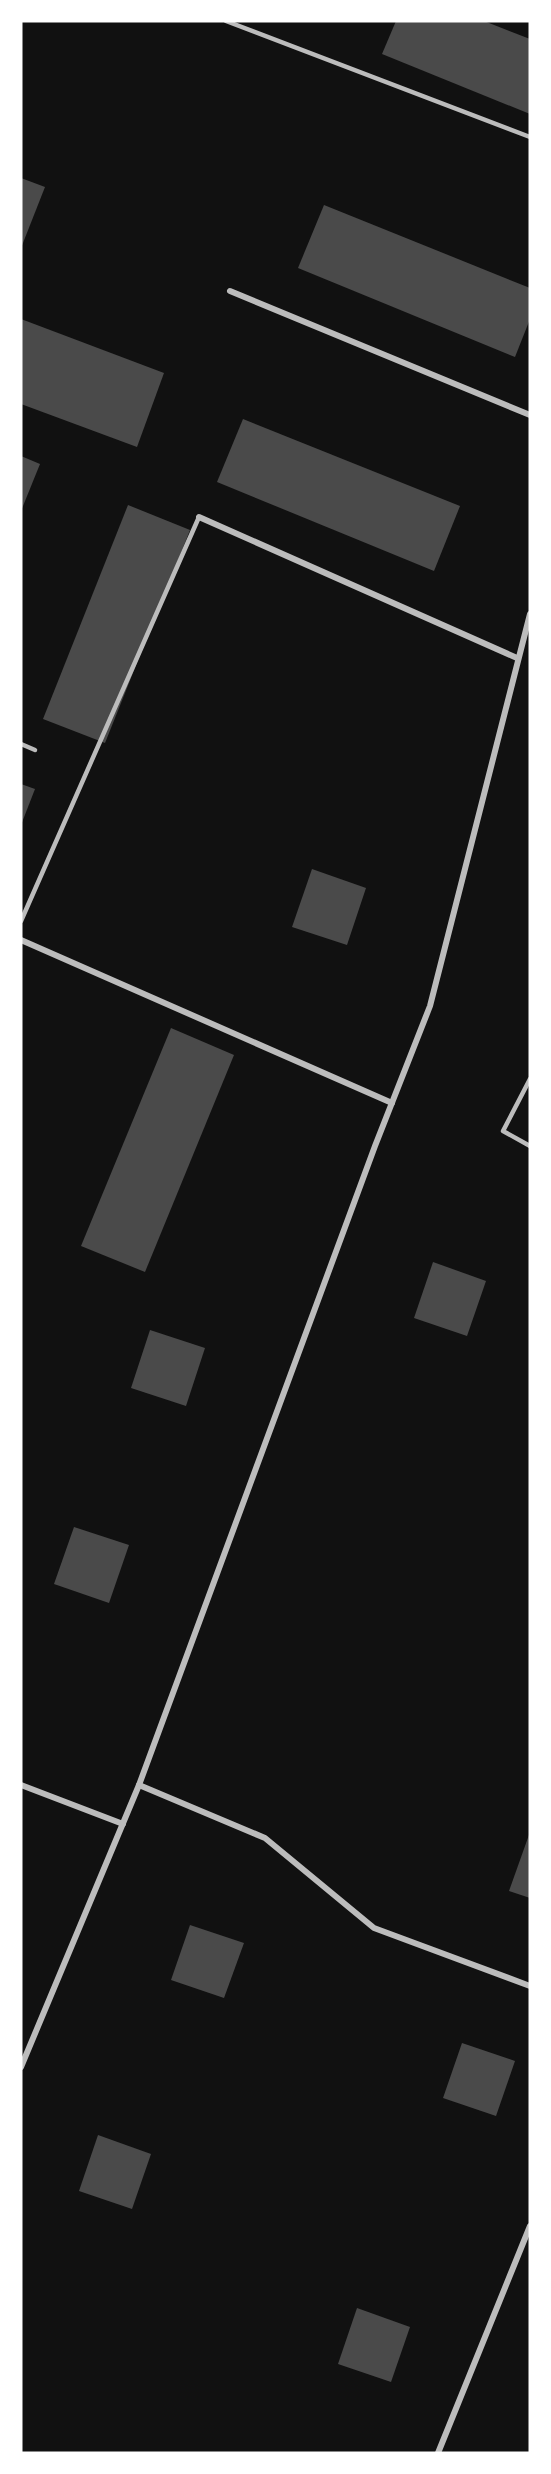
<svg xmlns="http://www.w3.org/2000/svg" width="551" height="2474" font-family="Arial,sans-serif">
<rect width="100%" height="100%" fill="#111"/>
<g fill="#4a4a4a">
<path d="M396 21H484L530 39V114L382 54Z"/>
<path d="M21 178 45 187 21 248Z"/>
<path d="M324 205 530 288V319L515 357 298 268Z"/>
<path d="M21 319 164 373 137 447 21 404Z"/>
<path d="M243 419 460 506 434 571 217 482Z"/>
<path d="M21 456 40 464 21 511Z"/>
<path d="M128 505 190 530 105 743 43 719Z"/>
<path d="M21 784 35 789 21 825Z"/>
<path d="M312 869 366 888 347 945 292 927Z"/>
<path d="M171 1028 234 1055 145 1272 81 1246Z"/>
<path d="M433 1262 486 1281 467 1336 414 1318Z"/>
<path d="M150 1330 205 1348 186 1406 131 1388Z"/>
<path d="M74 1527 129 1545 109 1603 54 1584Z"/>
<path d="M530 1832V1898L509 1891Z"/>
<path d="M190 1925 244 1943 224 1998 171 1980Z"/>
<path d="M462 2043 515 2061 496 2116 443 2098Z"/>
<path d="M98 2135 151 2154 132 2209 79 2191Z"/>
<path d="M357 2308 410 2327 391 2382 338 2364Z"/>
</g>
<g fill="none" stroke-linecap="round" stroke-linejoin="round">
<g stroke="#bcbcbc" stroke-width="4.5">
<path d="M226 21 530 137"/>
<path d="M21 744 35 750"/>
<path d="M21 921 199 517"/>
<path d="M530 1079 503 1131 530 1146"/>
</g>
<g stroke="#bcbcbc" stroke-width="6">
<path d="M230 291 530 415"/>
<path d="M199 517 517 658"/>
<path d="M21 940 392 1103"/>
<path d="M21 1785 123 1824"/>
<path d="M139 1785 265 1838 374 1928 530 1986"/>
<path d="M21 2067 139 1785 375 1146 430 1006 530 614"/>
<path d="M438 2453 530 2226"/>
</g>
</g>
<rect width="551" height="2474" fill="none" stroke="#ffffff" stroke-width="45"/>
</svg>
